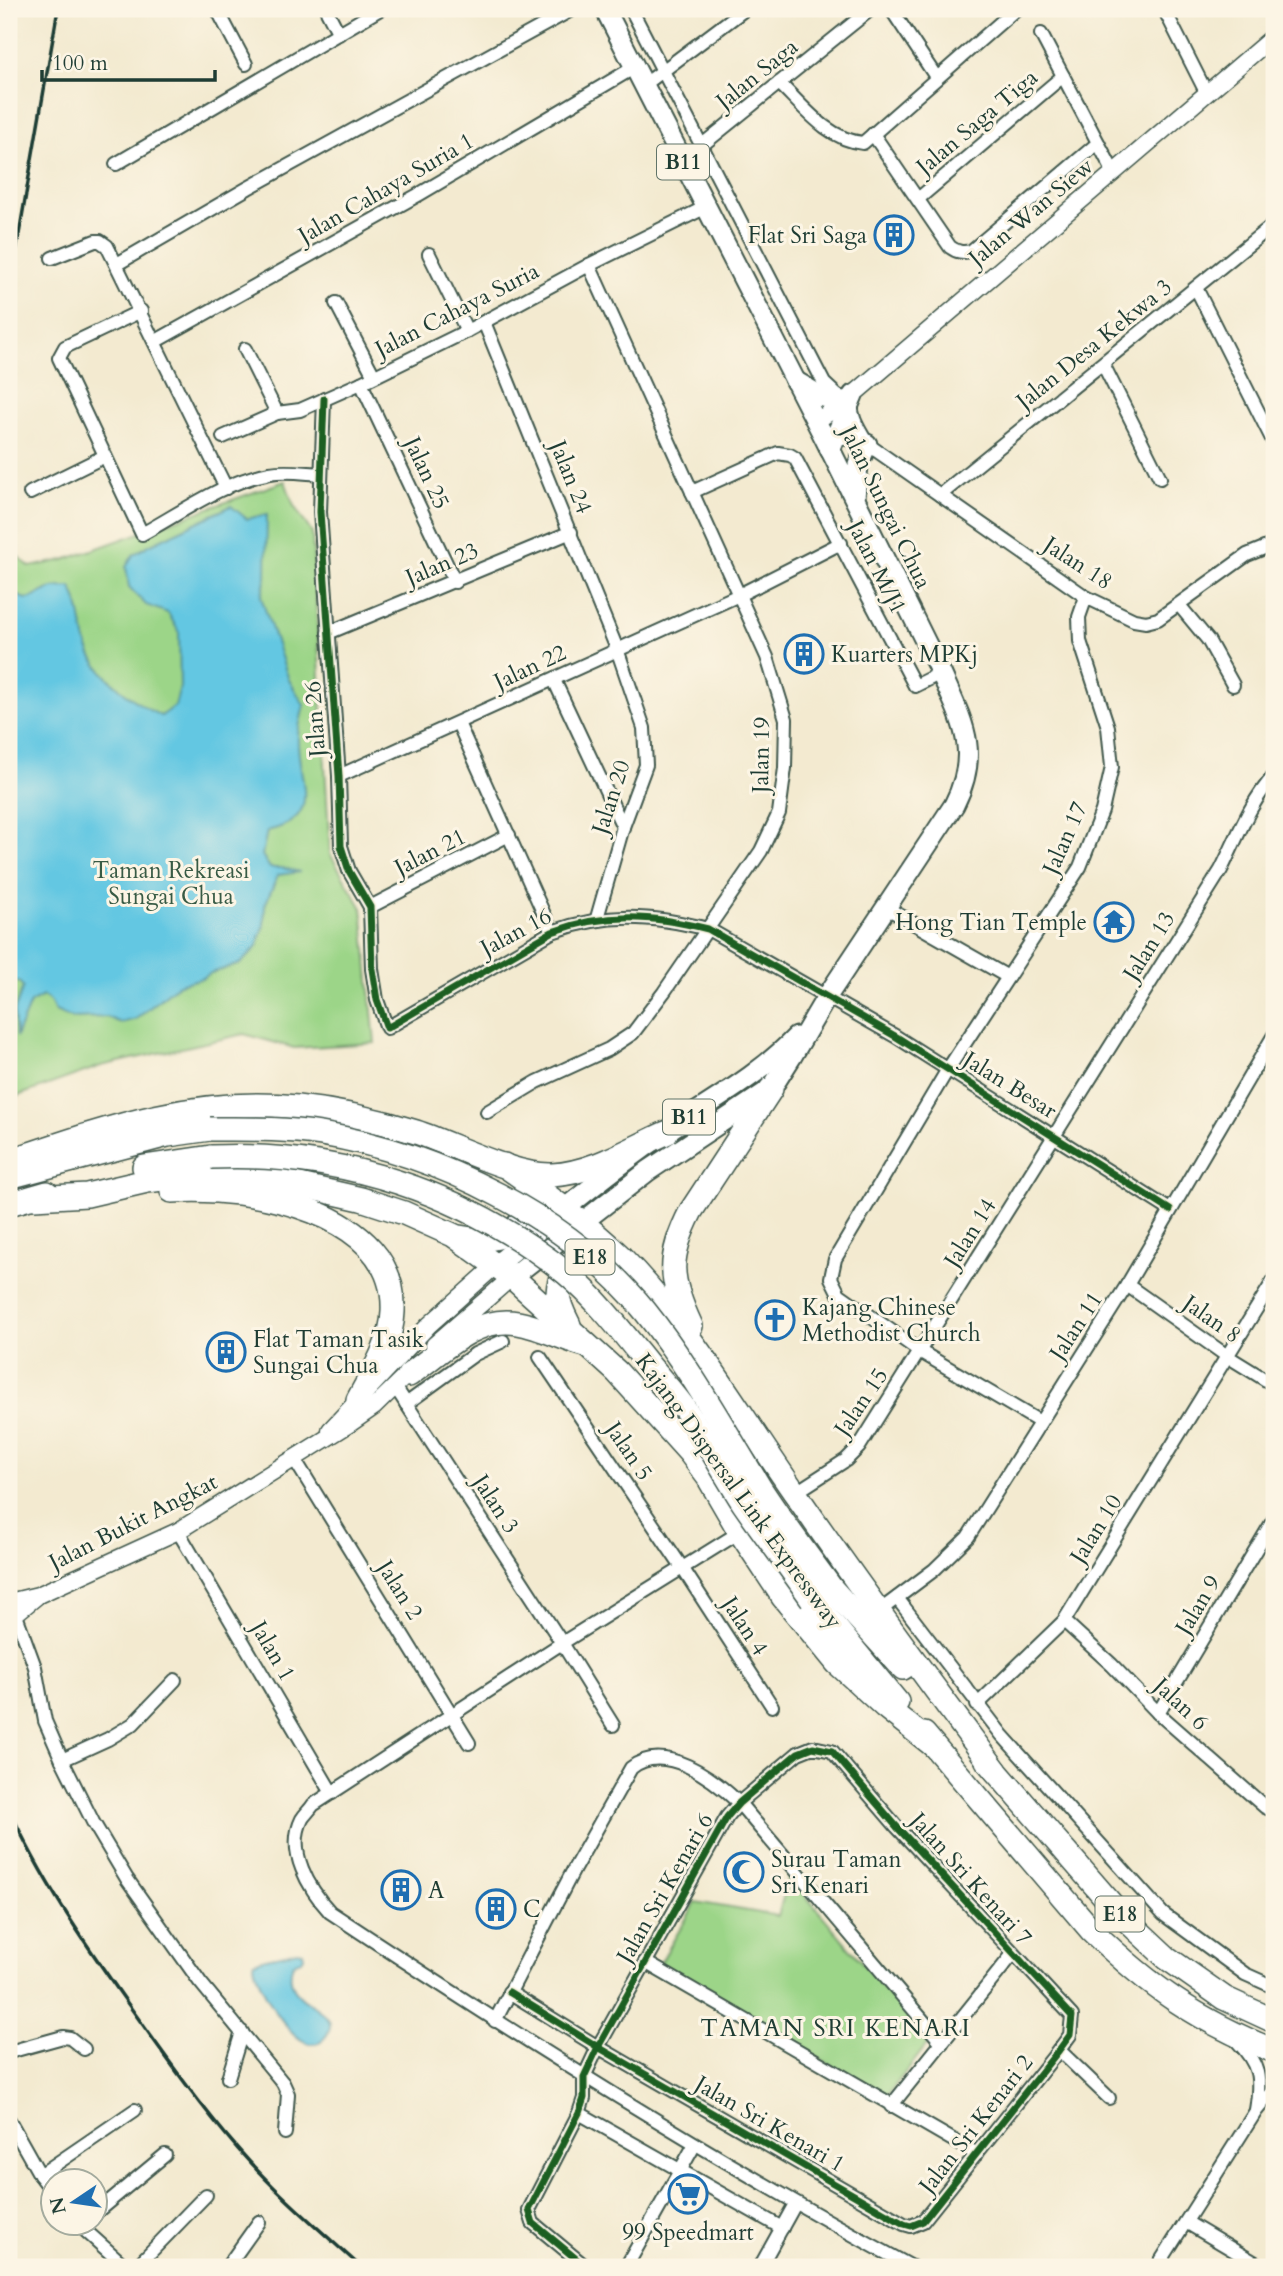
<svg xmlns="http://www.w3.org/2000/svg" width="1283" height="2276" font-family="Cardo,serif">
<rect width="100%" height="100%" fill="#fcf5e5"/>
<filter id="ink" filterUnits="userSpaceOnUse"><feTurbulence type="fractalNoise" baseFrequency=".0143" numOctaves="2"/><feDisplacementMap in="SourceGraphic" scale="14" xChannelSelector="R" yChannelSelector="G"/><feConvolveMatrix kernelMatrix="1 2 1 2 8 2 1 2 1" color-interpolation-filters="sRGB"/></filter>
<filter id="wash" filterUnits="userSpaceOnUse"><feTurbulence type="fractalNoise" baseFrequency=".00686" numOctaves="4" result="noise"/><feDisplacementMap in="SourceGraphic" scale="28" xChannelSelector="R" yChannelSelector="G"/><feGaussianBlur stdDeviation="1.57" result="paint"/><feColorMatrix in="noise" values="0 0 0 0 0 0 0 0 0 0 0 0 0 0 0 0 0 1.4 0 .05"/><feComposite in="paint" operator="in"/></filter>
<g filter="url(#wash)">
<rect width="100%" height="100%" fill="#f3ead0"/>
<g fill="#9cd588" stroke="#5e895e" stroke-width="2">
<path d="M285 481 294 506 312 533 330 854 362 908 375 1043 294 1048 244 1034 101 1066 9 1099V549L30 567 64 560Z"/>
<path d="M789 1876 929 2042 886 2097 659 1965 696 1902 778 1916Z"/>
</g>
<g fill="#64c7e2" stroke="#42828b" stroke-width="2">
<path d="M231 506 247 519 267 514 266 578 261 597 289 680 304 705C302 715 298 727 298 737 296 780 327 817 267 831L262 855 270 868H282L300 872 278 875 265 905 264 925 257 947 240 964 211 973 203 978 179 984 136 1019 121 1023 107 1017 71 1018 55 1011 50 1001 43 996 30 1003 16 1037 14 1012 23 987 19 982 9 981V614L12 602 9 592 11 589C30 609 33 593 53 588 58 587 65 587 71 587 83 609 80 628 89 650 99 676 136 704 161 716L175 706 180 687 179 632 168 613 146 605 129 587 126 567 133 555 149 545Z"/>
<path d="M296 1951 303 1952 304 1957 301 1961 293 1964C277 2004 343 2007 328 2033 305 2076 253 1980 254 1962 268 1955 281 1957 296 1951Z"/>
</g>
</g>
<g filter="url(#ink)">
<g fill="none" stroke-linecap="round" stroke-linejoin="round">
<g stroke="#3f574b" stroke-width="16">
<g id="minor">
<path d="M217 9 246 64"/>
<path d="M326 9 339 34"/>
<path d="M631 9 824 383 841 399"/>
<path d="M891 9 936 77"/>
<path d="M1164 9 1207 94"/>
<path d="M1041 34 1114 173"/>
<path d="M779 83C803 106 828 140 863 143L1016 9"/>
<path d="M644 85 745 9"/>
<path d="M873 134 950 247C957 252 962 253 971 251L1098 143"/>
<path d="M701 146 871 9"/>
<path d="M116 164 380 9"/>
<path d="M918 199 1063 76"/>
<path d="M429 254 467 331"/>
<path d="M52 258 95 241H100L107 246 226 488"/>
<path d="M117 264 248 188 573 9"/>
<path d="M1196 288 1274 443"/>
<path d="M336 303 374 376"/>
<path d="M141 311 65 347 59 358 142 534C182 512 225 481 270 473 286 470 304 473 320 474"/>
<path d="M484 322 617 649 644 728 646 765 623 827 597 918"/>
<path d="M156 341 418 195 635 67"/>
<path d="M245 349 277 413"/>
<path d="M1103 364 1160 478"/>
<path d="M361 383 455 582"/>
<path d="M324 399 320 512 339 776 341 846 349 871 370 907 372 969 377 1000 387 1028 552 932C606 912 652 915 708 929L895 1036 1170 1210"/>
<path d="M852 402C850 418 860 430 867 444"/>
<path d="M831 435 867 444 1086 597 1134 620 1146 622 1158 619 1247 555 1274 544"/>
<path d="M223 437 277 413 300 410 361 383 467 331 589 265 706 207"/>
<path d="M692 492 778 453 790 455 795 458 915 686 941 673"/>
<path d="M30 493 105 456"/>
<path d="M940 495 1274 224"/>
<path d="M1179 605 1208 640 1233 685"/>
<path d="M328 633 571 532"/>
<path d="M554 680 623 827"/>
<path d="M458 723 552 932"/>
<path d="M339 776 739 595 841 543"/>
<path d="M370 907 509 835"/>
<path d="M885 907 1008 977"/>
<path d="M487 1112 537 1082 609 1049 633 1033 664 992 761 851 779 813 785 768 786 719 767 657 589 265"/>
<path d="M1127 1285 1227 1356 1274 1385"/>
<path d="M540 1357 683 1569 772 1706"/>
<path d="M396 1388 562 1643 613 1725"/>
<path d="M406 1404 475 1354 503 1341"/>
<path d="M1040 1422 921 1352 839 1294 831 1278 835 1259 948 1069 1080 867 1102 811 1112 767 1108 727 1080 641 1079 617 1086 597"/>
<path d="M295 1460 469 1743"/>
<path d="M795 1493 846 1460 859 1447 1221 870C1237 838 1250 802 1274 776"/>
<path d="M178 1531 332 1793"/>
<path d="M740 1532 562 1643 313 1805C310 1810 305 1814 302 1819 286 1851 309 1889 330 1912 520 2038 712 2159 912 2267"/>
<path d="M897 1598 1002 1735 1163 1914 1245 1974 1274 1987"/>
<path d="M878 1612 934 1570 968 1537 1127 1285 1274 1035"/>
<path d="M16 1615 35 1667 45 1721 62 1760 93 1822 127 1879 200 1982 283 2083 288 2094 285 2133"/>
<path d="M1064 1621 1112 1665 1158 1713 1265 1807 1274 1811"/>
<path d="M977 1705 1064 1621 1274 1280"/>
<path d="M1158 1713 1274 1519"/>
<path d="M62 1760 108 1739 133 1724 175 1680"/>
<path d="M645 1962 977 2154"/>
<path d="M509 1992 598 2047 904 2224 911 2226 923 2221 1059 2050 1070 2035 1072 2016 897 1827 832 1751 813 1747 798 1753 739 1803 727 1817 598 2047 584 2077V2098L579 2113 529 2210 533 2223 586 2267"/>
<path d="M495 2021 574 1869 631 1768C664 1741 713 1778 739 1803L942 2043"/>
<path d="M1237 2041C1260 2065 1261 2078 1256 2110"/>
<path d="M1059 2050 1109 2098"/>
<path d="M9 2052 63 2037 70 2038 84 2049"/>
<path d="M228 2078 242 2032"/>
<path d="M891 2106 1013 1954"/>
<path d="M579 2113 782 2228"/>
<path d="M9 2120 40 2175 52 2191"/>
<path d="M40 2175 135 2110"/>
<path d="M94 2214 165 2155"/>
<path d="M1186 2222 1262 2267"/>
<path d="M78 2224 126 2267"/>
<path d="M136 2267 206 2195"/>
<path d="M227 2267 259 2222"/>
<path d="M626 2267 695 2144"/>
<path d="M760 2267 795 2204"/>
<path d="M1157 2267 1256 2111 1274 2089"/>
</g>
</g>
<g stroke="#3f574b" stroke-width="19">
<g id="tertiary">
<path d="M816 421 840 406 1274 36"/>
<path d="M434 1345 512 1277"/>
<path d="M330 1430 429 1325 496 1265"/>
<path d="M9 1602 38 1595 178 1531 351 1423 374 1407 415 1367"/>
<path d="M9 1619 36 1597"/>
</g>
</g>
<g stroke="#3f574b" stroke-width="23">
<g id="primary">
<path d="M795 381 822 397 844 401"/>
<path d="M830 450 853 395"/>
<path d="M855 497 858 465 867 444"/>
<path d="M496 1265C552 1219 607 1173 666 1132 710 1102 759 1076 796 1037"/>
<path d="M512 1277 648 1171 771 1089 792 1056 826 998 954 805C981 752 963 723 941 673L822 433 605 9"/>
</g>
</g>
<g stroke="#3f574b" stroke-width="26">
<g id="motorway">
<path d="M9 1161C104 1129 195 1096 297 1107 337 1111 378 1120 416 1132 455 1145 513 1176 552 1175 592 1173 630 1149 666 1133"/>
<path d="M504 1165C544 1193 586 1223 621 1257 691 1328 740 1415 797 1496 861 1589 928 1680 996 1771"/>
<path d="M144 1167 211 1157"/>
<path d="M9 1177 168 1135 210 1129"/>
<path d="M172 1191C248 1185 398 1211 393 1312 392 1343 372 1373 358 1400"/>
<path d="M34 1198 87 1195 147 1181 184 1176 222 1175 295 1184 361 1199 404 1213 453 1235 512 1277 617 1372 690 1453 708 1477 740 1532 783 1597 837 1663 884 1706 933 1745"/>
<path d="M9 1204 47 1193"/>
<path d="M459 1237C491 1244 534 1236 525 1192"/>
<path d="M569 1325C564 1315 558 1304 558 1293 559 1269 578 1248 602 1253"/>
<path d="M691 1326C669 1279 667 1258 691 1211L771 1089"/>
<path d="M409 1375C441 1352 476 1315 518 1323 541 1327 563 1339 585 1345"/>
<path d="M831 1588 903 1668"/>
<path d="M812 1599 897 1702"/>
<path d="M924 1734 1092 1931C1151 1988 1197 2020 1274 2051"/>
<path d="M987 1761 1119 1913 1167 1958 1224 1998 1274 2021"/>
</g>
</g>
<use href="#minor" stroke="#fff" stroke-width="12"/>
<use href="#tertiary" stroke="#fff" stroke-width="16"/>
<use href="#primary" stroke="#fff" stroke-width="19"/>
<use href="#motorway" stroke="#fff" stroke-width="23"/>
<g stroke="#1f3d34" stroke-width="3.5">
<path d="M9 292 58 9"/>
<path d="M9 1808C40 1878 84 1942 128 2004 163 2053 198 2103 238 2149 275 2192 319 2229 361 2267"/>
</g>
<g stroke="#3f574b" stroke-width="26" stroke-linecap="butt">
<g id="motorway-bridge">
<path d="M210 1129C246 1129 284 1128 321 1134 437 1153 570 1218 645 1311 689 1366 723 1428 760 1488 782 1522 807 1555 831 1588"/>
<path d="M211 1157C339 1151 465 1192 566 1273 597 1299 623 1333 648 1364 660 1379 674 1393 685 1409 706 1439 724 1473 744 1504 766 1536 790 1567 812 1599"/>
</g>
</g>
<use href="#motorway-bridge" stroke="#fff" stroke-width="23"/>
<g stroke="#fcf5e5" stroke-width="11">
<g id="cycleway">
<path d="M324 399 320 512 339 776 341 846 349 871 370 907 372 969 377 1000 387 1028 552 932C606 912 652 915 708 929L895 1036 1170 1210"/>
<path d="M509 1992 598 2047 904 2224 911 2226 923 2221 1059 2050 1070 2035 1072 2016 897 1827 832 1751 813 1747 798 1753 739 1803 727 1817 598 2047 584 2077V2098L579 2113 529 2210 533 2223 586 2267"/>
</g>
</g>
<use href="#cycleway" stroke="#1b5e20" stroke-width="7"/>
</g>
</g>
<defs>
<g id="building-ring" transform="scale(2.0125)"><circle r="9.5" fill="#fcf5e5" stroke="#1f6fb2" stroke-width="1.5"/><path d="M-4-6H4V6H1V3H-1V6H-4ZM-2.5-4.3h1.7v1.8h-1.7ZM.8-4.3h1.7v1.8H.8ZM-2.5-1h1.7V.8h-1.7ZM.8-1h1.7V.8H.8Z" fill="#1f6fb2"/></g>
<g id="temple-ring" transform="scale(2.0125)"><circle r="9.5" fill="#fcf5e5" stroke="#1f6fb2" stroke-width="1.5"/><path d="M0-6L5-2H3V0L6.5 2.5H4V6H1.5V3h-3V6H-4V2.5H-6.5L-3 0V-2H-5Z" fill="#1f6fb2"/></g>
<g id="church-ring" transform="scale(2.0125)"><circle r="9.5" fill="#fcf5e5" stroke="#1f6fb2" stroke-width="1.5"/><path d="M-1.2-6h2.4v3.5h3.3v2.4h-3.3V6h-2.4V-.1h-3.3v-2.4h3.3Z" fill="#1f6fb2"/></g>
<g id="mosque-ring" transform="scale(2.0125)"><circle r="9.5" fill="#fcf5e5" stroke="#1f6fb2" stroke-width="1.5"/><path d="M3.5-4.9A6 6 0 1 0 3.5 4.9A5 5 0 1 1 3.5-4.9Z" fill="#1f6fb2"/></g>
<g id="supermarket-ring" transform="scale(2.0125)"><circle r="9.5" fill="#fcf5e5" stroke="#1f6fb2" stroke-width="1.5"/><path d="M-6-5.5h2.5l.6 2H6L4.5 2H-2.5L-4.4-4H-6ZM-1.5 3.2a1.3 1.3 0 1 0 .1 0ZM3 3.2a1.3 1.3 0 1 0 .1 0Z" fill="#1f6fb2"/></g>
</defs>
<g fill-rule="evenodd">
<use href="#building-ring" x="894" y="235"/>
<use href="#building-ring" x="804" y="654"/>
<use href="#temple-ring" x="1114" y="922"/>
<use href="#church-ring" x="775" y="1320"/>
<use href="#building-ring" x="226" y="1352"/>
<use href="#mosque-ring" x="744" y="1872"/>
<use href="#building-ring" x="401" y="1890"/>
<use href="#building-ring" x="496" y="1909"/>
<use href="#supermarket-ring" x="688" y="2194"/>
</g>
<g text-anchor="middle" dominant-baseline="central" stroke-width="6" stroke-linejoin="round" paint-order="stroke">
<g fill="#fcf5e5" stroke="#617469" stroke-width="2">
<rect x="657" y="144.5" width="52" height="35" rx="5"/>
<rect x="663" y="1099.5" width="52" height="35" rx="5"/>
<rect x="565.5" y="1239.5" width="49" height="35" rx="5"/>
<rect x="1095.5" y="1896.5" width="49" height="35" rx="5"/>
</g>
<g font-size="21" font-weight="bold" fill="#1f3d34">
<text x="683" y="162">B11</text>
<text x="689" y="1117">B11</text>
<text x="590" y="1257">E18</text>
<text x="1120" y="1914">E18</text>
</g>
<g font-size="23" fill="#1f3d34" stroke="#fcf5e5">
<text transform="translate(757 74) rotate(-39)">Jalan Saga</text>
<text transform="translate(977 122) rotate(-40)">Jalan Saga Tiga</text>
<text transform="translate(386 188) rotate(-30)">Jalan Cahaya Suria 1</text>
<text transform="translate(1031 212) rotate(-40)">Jalan Wan Siew</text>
<text transform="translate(457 310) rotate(-27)">Jalan Cahaya Suria</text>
<text transform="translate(1094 344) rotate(-39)">Jalan Desa Kekwa 3</text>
<text transform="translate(427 473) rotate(65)">Jalan 25</text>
<text transform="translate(571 477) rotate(68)">Jalan 24</text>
<text transform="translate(886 507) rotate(64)">Jalan Sungai Chua</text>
<text transform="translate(1078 563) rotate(33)">Jalan 18</text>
<text transform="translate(442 564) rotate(-23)">Jalan 23</text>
<text transform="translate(877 567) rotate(63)">Jalan M/J1</text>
<text transform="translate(530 667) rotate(-25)">Jalan 22</text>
<text transform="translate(315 719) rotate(-94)">Jalan 26</text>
<text transform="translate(761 755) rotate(-89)">Jalan 19</text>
<text transform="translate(611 797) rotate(-72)">Jalan 20</text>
<text transform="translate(1065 838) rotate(-66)">Jalan 17</text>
<text transform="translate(430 852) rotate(-27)">Jalan 21</text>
<text transform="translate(516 932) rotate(-28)">Jalan 16</text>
<text transform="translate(1149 946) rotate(-58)">Jalan 13</text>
<text transform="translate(1010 1085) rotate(32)">Jalan Besar</text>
<text transform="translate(970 1233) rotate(-58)">Jalan 14</text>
<text transform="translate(1212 1319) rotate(35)">Jalan 8</text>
<text transform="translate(1076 1326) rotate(-57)">Jalan 11</text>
<text transform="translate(861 1402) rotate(-56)">Jalan 15</text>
<text transform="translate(629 1451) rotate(56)">Jalan 5</text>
<text transform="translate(739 1491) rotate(54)">Kajang Dispersal Link Expressway</text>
<text transform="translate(496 1504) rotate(57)">Jalan 3</text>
<text transform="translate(133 1522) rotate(-27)">Jalan Bukit Angkat</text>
<text transform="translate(1096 1529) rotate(-58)">Jalan 10</text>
<text transform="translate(400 1590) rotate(58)">Jalan 2</text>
<text transform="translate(1198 1605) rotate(-59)">Jalan 9</text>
<text transform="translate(745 1626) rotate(57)">Jalan 4</text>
<text transform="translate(273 1651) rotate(60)">Jalan 1</text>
<text transform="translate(1181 1704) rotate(43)">Jalan 6</text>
<text transform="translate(971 1879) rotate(48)">Jalan Sri Kenari 7</text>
<text transform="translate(665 1888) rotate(-60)">Jalan Sri Kenari 6</text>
<text transform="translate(770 2124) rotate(30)">Jalan Sri Kenari 1</text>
<text transform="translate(976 2124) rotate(-52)">Jalan Sri Kenari 2</text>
</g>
<g font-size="23" fill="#1f3d34" stroke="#fcf5e5" text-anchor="start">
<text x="867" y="235" text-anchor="end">Flat Sri Saga</text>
<text x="831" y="654">Kuarters MPKj</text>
<text x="1087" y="922" text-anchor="end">Hong Tian Temple</text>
<text x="802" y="1307">Kajang Chinese<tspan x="802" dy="26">Methodist Church</tspan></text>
<text x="253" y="1339">Flat Taman Tasik<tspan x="253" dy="26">Sungai Chua</tspan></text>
<text x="771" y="1859">Surau Taman<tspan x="771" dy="26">Sri Kenari</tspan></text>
<text x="428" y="1890">A</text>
<text x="523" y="1909">C</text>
<text x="688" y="2232" text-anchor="middle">99 Speedmart</text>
</g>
<g font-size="23" fill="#385b45" stroke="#fcf5e5">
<text x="171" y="870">Taman Rekreasi<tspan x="171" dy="26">Sungai Chua</tspan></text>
</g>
<g font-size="24" letter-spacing="2" fill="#1f3d34" stroke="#fcf5e5">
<text x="836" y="2028">TAMAN SRI KENARI</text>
</g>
</g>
<rect width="1283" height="2276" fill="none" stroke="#fcf5e5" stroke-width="35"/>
<g transform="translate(74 2202) rotate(257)"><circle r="33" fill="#fcf5e5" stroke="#a4ab9e" stroke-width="2"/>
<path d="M0-5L12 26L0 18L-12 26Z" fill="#1f6fb2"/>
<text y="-10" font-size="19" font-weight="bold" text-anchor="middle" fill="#1f3d34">N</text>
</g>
<path d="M42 70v10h173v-10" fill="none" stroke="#1f3d34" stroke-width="3.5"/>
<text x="52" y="70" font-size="21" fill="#1f3d34" stroke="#fcf5e5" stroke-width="5" paint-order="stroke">100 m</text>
</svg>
